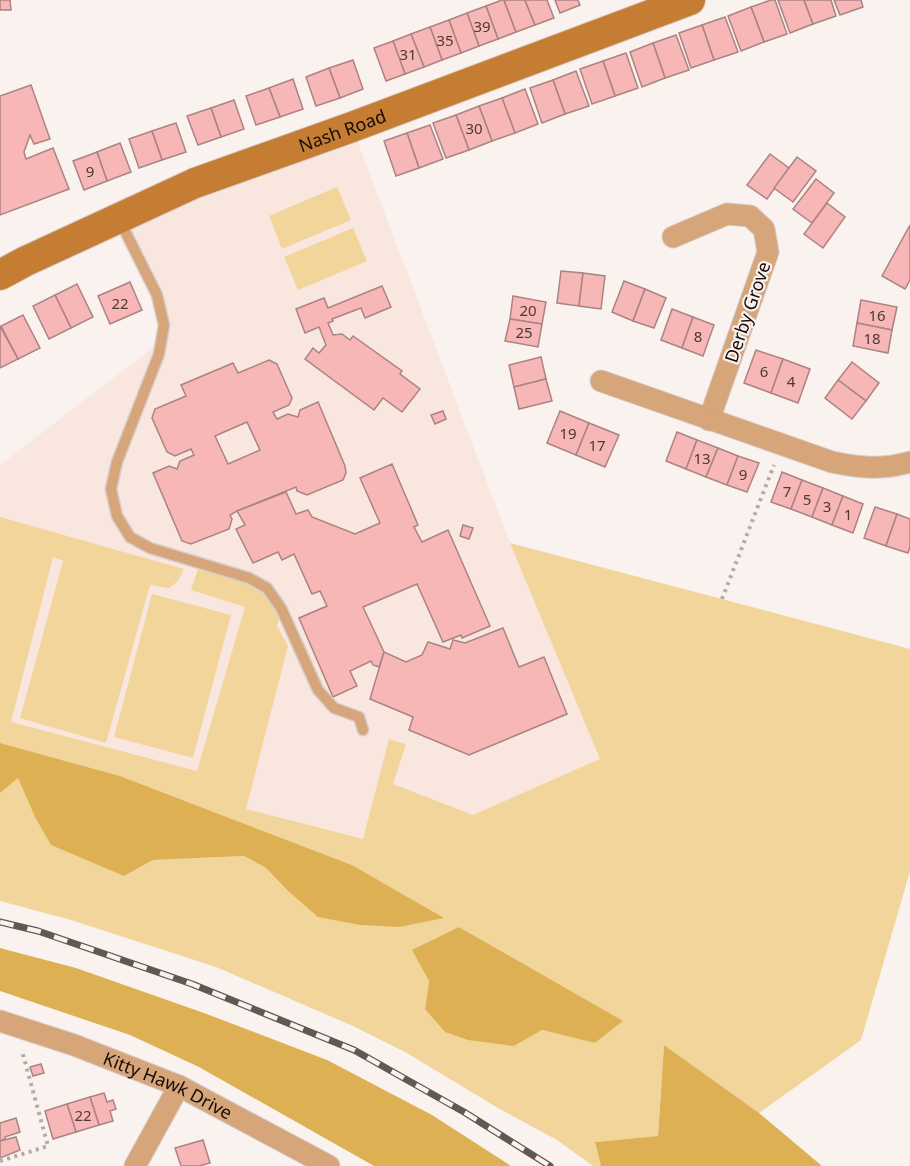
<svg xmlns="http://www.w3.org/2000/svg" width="910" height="1166" font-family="'Noto Sans',sans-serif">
<rect width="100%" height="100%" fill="#faf2ef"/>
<path fill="#f9e6df" d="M352 127 510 543 910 649V871L861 1040 759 1113 664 1045 352 865 120 776 0 743V465L168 336 119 218Z"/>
<g fill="#f2d59b" fill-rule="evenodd">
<path d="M337 187 351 220 282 249 269 216Z"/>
<path d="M353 228 367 261 298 290 284 257Z"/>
<path d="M0 517 184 569 178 581 169 588 150 585 106 743 20 718 63 561 53 557 11 722 197 771 245 607 191 590 200 563 249 578 281 608 277 626 288 646 246 809 363 839 389 739 406 744 393 784 473 815 600 759 510 543 910 649V871L861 1040 759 1113 664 1045 658 1136 595 1142 601 1166H593L557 1140 498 1108 405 1052 353 1026 216 967 71 920 0 901V793L18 777 35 817 124 876 153 860 244 856 266 868 287 890 443 918 352 865 120 776 0 743ZM459 927 622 1021V1022L595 1043 542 1030 514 1046 425 1009 429 981Z"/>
<path d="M152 594 231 615 193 758 114 737Z"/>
</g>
<g fill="#ddb153">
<path d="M0 743 120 776 352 865 444 918 399 927 360 925 318 917 287 890 266 868 244 856 153 860 124 876 51 845 35 817 18 778 0 793Z"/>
<path d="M459 927 623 1021 595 1043 542 1030 514 1046 468 1040 445 1032 425 1009 429 981 412 950Z"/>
<path d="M0 948 76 968 204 1013 327 1060 432 1115 511 1166H374L199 1067 130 1035 0 991Z"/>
<path d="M664 1045 759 1113 822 1166H601L595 1142 658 1136Z"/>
</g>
<g fill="#f6b7b6" stroke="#ab8382" stroke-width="1.5" fill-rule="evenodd">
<path d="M0 0H10L11 10H0Z"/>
<path d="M502 0H504L516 32 498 39 486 6Z"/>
<path d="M504 0H525L535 25 516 32Z"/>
<path d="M525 0H547L554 18 535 25Z"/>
<path d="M555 0H578L580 5 560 13Z"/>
<path d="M771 0H775L787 34 764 42 751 7Z"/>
<path d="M778 0H804L813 24 790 33Z"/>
<path d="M804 0H831L836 16 813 24Z"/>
<path d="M834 0H861L863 7 840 15Z"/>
<path d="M486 6 498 39 479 46 467 13Z"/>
<path d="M751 7 764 42 741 51 728 16Z"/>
<path d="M467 13 479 46 461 53 449 20Z"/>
<path d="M725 17 738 52 714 60 702 25Z"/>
<path d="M449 20 461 53 442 60 430 27Z"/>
<path d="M702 25 714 60 691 68 679 33Z"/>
<path d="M430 27 442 60 424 67 411 34Z"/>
<path d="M411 34 424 67 405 74 393 41Z"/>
<path d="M676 35 689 70 665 78 653 43Z"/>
<path d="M393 41 405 74 386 81 374 48Z"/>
<path d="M653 43 665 78 642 87 630 52Z"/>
<path d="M626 53 638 88 615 96 603 61Z"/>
<path d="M353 60 363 89 340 98 329 68Z"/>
<path d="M603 61 615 96 592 104 580 69Z"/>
<path d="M329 68 340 98 316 106 306 77Z"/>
<path d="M576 71 589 106 565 114 553 80Z"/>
<path d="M293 79 303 109 280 117 269 88Z"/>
<path d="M553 80 565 114 542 123 530 88Z"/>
<path d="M31 85 50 139 34 144 30 135 24 152 26 159 53 148 69 189 0 215V96Z"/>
<path d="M269 88 280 117 256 125 246 96Z"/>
<path d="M525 89 538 124 515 133 502 98Z"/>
<path d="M502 98 515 133 492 141 479 106Z"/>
<path d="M234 100 244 129 221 137 211 108Z"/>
<path d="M479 106 492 141 469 150 456 115Z"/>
<path d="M211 108 221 137 198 145 187 116Z"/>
<path d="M456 115 469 150 446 158 433 123Z"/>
<path d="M176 123 186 152 162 160 152 131Z"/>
<path d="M430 125 443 159 419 168 407 133Z"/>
<path d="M152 131 162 160 139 168 129 139Z"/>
<path d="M407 133 419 168 396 176 384 141Z"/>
<path d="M120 143 131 172 107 181 97 152Z"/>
<path d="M97 152 107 181 84 190 73 161Z"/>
<path d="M770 154 789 168 767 199 747 185Z"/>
<path d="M797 157 816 171 793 202 774 188Z"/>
<path d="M816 179 834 193 812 223 793 209Z"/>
<path d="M827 203 845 217 823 248 804 234Z"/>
<path d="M910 225V280L905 289 882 276Z"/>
<path d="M561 271 583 273 579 306 557 303Z"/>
<path d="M583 273 605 276 601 309 579 306Z"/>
<path d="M624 281 645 289 633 321 612 312Z"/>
<path d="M130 282 142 310 110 324 98 296Z"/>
<path d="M77 284 93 317 71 328 55 295Z"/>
<path d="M382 286 391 307 365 318 361 308 332 319 333 321 328 323 333 335 342 334 350 340 353 336 402 371 400 374 420 389 402 412 383 398 374 410 305 359 313 348 319 353 326 345 319 327 305 333 296 309 324 298 328 308Z"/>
<path d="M645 289 666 298 654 328 633 321Z"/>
<path d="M55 295 71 328 49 339 33 306Z"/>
<path d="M513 296 546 302 542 324 510 319Z"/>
<path d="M861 300 897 307 892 330 857 323Z"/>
<path d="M672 309 693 317 682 348 661 340Z"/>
<path d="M23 315 40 348 18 359 1 326Z"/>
<path d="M693 317 714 325 703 356 682 348Z"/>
<path d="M510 319 542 324 538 347 505 341Z"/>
<path d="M857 323 892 330 888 353 853 346Z"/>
<path d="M0 326 18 359 0 368Z"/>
<path d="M756 350 783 359 771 393 744 383Z"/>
<path d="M541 357 546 379 514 387 509 365Z"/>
<path d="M783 359 810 369 798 403 771 393Z"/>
<path d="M269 360 277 364 292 398 289 405 273 412 277 419 288 414 298 417 300 410 318 402 345 466 346 473 343 480 307 495 297 491 296 487 237 511 230 515 232 519 229 529 191 544 182 541 153 473 169 466 177 469 180 461 194 455 191 449 175 456 167 452 152 418 155 409 186 396 181 385 233 363 238 373ZM247 422 260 450 228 464 215 436Z"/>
<path d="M852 362 879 383 866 401 838 380Z"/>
<path d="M546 379 552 401 519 409 514 387Z"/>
<path d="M838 380 866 401 852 419 825 398Z"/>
<path d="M443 411 446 419 435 424 431 415Z"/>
<path d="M560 411 589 423 576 455 547 443Z"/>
<path d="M589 423 619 435 605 467 576 455Z"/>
<path d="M677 432 697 440 686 469 666 461Z"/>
<path d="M697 440 718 448 706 477 686 469Z"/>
<path d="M718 448 738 456 727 485 706 477Z"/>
<path d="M738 456 759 463 747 492 727 485Z"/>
<path d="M392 464 418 525 414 527 422 542 448 530 490 626 462 638 461 635 443 642 417 584 363 607 384 652 379 667 373 665 371 661 350 671 357 686 333 697 299 618 327 606 320 591 312 594 294 554 282 560 278 552 253 563 236 529 245 525 237 511 286 492 296 514 308 510 312 517 355 534 380 523 360 478Z"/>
<path d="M782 472 802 480 791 509 771 502Z"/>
<path d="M802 480 823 488 812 517 791 509Z"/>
<path d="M823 488 843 496 832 525 812 517Z"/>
<path d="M843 496 863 504 853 533 832 525Z"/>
<path d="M875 507 897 514 886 546 864 538Z"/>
<path d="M897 514 910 519V547L908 553 886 546Z"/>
<path d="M463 525 473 528 469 539 460 536Z"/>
<path d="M503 628 519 667 544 657 567 714 469 755 409 730 413 717 370 699 384 652 406 662 422 655 428 642 450 649 453 640 465 643Z"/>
<path d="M41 1064 44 1073 33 1076 30 1067Z"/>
<path d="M104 1093 107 1102 113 1100 116 1109 110 1111 113 1121 99 1125 90 1097Z"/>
<path d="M90 1097 99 1125 76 1132 67 1104Z"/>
<path d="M67 1104 76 1132 53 1139 45 1111Z"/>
<path d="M16 1118 20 1132 5 1137V1139L0 1141V1123Z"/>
<path d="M16 1137 20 1150 0 1158V1141Z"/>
<path d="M203 1140 210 1163 199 1166H181L175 1148Z"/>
</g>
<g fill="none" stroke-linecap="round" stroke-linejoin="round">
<g stroke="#d6cdca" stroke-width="13">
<path id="lane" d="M120 221 157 295 164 325 159 354 117 462 111 489 117 516 130 537 150 548 249 578 267 588 281 608 318 690 334 708 359 717 363 730"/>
</g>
<g stroke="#d6cdca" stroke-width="23">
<g id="street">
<path d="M673 237 727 214 750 216 764 229 768 252 709 420"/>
<path d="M601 381 832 462C861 468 881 470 910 462"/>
<path id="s1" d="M0 1021 74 1045 179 1086 329 1166"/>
<path d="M135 1166 179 1086"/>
</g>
</g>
<g stroke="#d6cdca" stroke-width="32">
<g id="secondary">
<path id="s2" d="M0 275 26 261 195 183 352 127 690 0"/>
</g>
</g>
<g stroke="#b4aaa6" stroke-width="4" stroke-dasharray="3 4.5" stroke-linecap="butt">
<path d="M722 599 774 465"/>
<path d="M0 1161 48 1146 22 1051"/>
</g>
<use href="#lane" stroke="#d6a57a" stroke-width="10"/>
<use href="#street" stroke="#d6a57a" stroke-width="21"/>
<use href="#secondary" stroke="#c57d34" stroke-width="30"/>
<g stroke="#625752" stroke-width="7">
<path id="rail" d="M0 922 38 931 192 984 354 1050 464 1112 550 1166"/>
</g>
<use href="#rail" stroke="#faf2ef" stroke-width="4.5" stroke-dasharray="14" stroke-linecap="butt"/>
</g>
<g text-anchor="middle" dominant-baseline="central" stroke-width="4.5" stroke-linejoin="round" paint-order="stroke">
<g font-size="15" fill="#503733">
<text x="482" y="26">39</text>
<text x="445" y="40">35</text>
<text x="408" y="54">31</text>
<text x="474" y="128">30</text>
<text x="90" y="171">9</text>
<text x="120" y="303">22</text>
<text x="528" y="310">20</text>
<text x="877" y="315">16</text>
<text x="524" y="332">25</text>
<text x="698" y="336">8</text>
<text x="872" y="338">18</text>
<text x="764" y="371">6</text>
<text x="791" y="381">4</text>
<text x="568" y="433">19</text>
<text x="597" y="445">17</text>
<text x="702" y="458">13</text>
<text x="743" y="474">9</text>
<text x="787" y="491">7</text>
<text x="807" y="499">5</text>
<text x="827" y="506">3</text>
<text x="848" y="514">1</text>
<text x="83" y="1115">22</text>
</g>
<g font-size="18" fill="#190c07" stroke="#faf2ef">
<text stroke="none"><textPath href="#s2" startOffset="372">Nash Road</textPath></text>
<text transform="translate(747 312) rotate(-71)">Derby Grove</text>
<text stroke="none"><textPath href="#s1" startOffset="180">Kitty Hawk Drive</textPath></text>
</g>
</g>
</svg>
